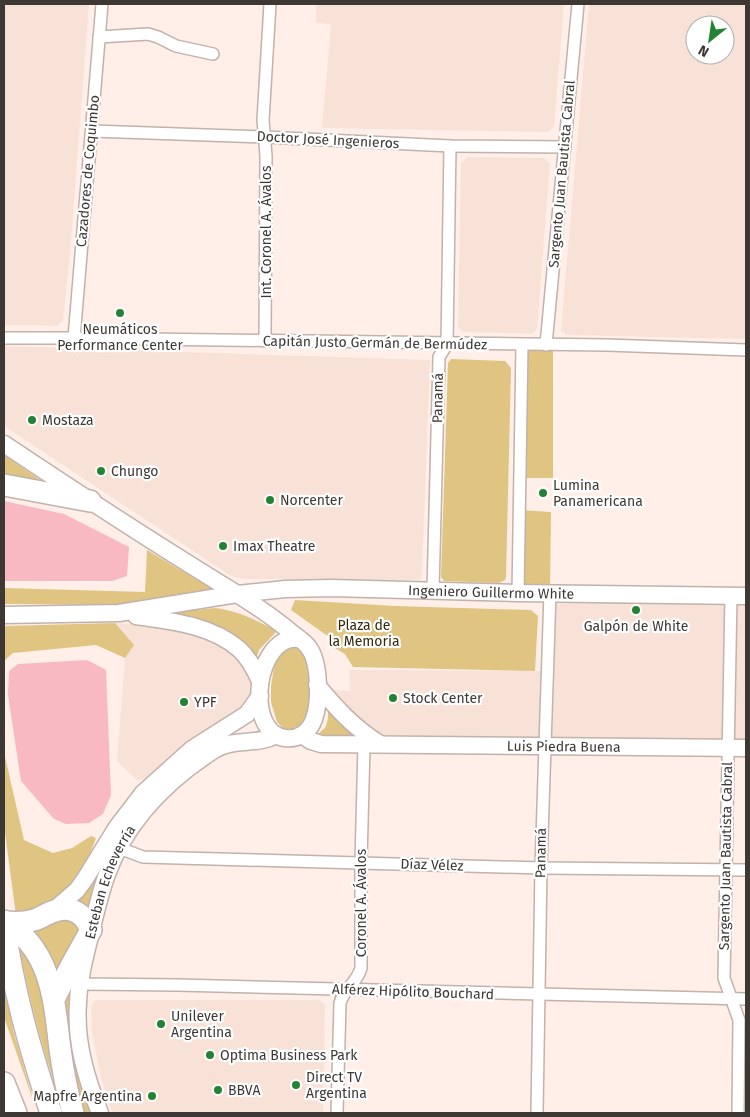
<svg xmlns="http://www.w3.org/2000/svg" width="750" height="1117" font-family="'Fira Sans',sans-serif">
<rect width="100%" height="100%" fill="#ffefe8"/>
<g fill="#f8e2d7" fill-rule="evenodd">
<path d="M4 4H89L70 254 63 320 58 326 4 325Z"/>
<path d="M316 4H564L554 127 548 132 322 128 331 24 316 23Z"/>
<path d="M589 4H746V339L566 335 561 330ZM695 25H725V55H695Z"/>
<path d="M468 157 544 158 550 164 537 329 532 334 463 332 458 327 461 163Z"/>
<path d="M4 346 430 360 422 573 420 580 243 579 231 576 4 426Z"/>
<path d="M721 601 746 602V741L378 736 340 704 333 690 350 691 349 670 542 671 544 604Z"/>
<path d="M115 623 173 627 196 633 222 648 242 662 251 684 250 696 243 707 180 748 147 778 137 780 117 761 125 658 134 645Z"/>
<path d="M96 1000H320L325 1005 323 1113H115L112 1112 101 1078 92 1033 91 1006Z"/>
</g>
<g fill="#e0c482">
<path d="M522 345H553V478H520Z"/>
<path d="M451 359 505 361 511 368 506 577 505 580 499 583 444 581 441 577 448 363Z"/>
<path d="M4 455 49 486 4 475Z"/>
<path d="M520 510 551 512 550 593H518Z"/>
<path d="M147 550 219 593 129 605 4 604V588L145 592Z"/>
<path d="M295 600 395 606 531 610 538 616 535 671 353 667 345 654 333 647 329 637 291 610Z"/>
<path d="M215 608C239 611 256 620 277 631L259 650 255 664 245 650 147 615Z"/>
<path d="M115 623 134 645 125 658 96 645 13 653 4 661V626Z"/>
<path d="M293 646 303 648 311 666V714L300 727 292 730 283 728 277 722 271 702V686L275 661 285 648Z"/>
<path d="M328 705 360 738 315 737C318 733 322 731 325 728 329 721 328 713 328 705Z"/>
<path d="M4 752 24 840 53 853 72 848 91 836 96 838C86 865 74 893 47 908 39 913 26 914 16 916L4 825Z"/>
<path d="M99 875 89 913 73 904 81 897Z"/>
<path d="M56 917H74L81 934 56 974 23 933Z"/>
<path d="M20 950 34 962 40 972 61 1102C43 1052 30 1002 20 950Z"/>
<path d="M75 971 92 1113H82L77 1096 63 994Z"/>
<path d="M4 981 13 1030 35 1106 4 1017Z"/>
</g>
<g fill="#f8b9c3">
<path d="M4 501 64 514 129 547 127 576 112 581H4Z"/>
<path d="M87 660 106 670 111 795 103 814 89 823 66 824 54 819 21 781 8 695 9 671 18 664Z"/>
</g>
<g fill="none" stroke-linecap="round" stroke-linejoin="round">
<g stroke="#c1b2ab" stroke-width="14">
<g id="street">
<path d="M99 37 148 34 158 37 176 46 213 54"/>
<path d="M92 131 265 137 450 146 565 147"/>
<path d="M4 338H74L607 345 746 350"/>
<path d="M74 338 102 4"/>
<path d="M265 341 266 156 263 120 270 4"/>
<path d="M546 345 578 4"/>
<path d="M433 591 439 357 447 344 450 146"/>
<path d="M518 593 522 345"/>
<path d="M731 595 724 978 739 1020 738 1113"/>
<path d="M119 848 143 857 541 868 746 870"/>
<path d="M80 984 177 985 746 999"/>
<path d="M337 1113 340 1003C344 989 357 983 361 968V862L364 745"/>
<path d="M537 1113 541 868 550 593"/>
</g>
</g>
<g stroke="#c1b2ab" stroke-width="19">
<g id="secondary">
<path d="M4 444C70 488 137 532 205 574 235 593 265 610 292 633 298 638 305 642 309 648 320 663 320 702 314 719 310 731 299 740 285 738 243 732 256 633 299 639"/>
<path id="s1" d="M4 615 119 613 237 594 285 589 331 588 518 593 746 596"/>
<path d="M136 616C171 621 211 625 239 649 248 657 255 670 260 681"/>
<path d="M317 685C337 709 353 727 380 744"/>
<path id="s2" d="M302 735 311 741 321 744 746 748"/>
<path d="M53 911 77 890 85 879 117 827 143 793 192 749 247 714 260 696"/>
<path id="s3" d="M100 1113C86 1078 75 1041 78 1003 79 977 86 953 92 928 96 911 100 894 106 877 125 822 166 781 214 750 235 737 257 746 276 735"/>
</g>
</g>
<g stroke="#c1b2ab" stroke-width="24">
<g id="highway">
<path d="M4 485 90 501"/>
<path d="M4 921C52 950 54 1000 60 1049 63 1071 67 1092 73 1113"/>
<path d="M6 922C16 923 24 923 34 920 41 918 47 913 55 911 72 905 85 915 91 930L72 964 54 999"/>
<path d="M4 923C13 990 30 1049 51 1113"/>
<path d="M4 1083 16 1113"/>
</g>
</g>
<use href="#street" stroke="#fff" stroke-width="11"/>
<use href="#secondary" stroke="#fff" stroke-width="16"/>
<use href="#highway" stroke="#fff" stroke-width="21"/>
</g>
<g fill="#248234" stroke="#fff" stroke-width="2">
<circle cx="120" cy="313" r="5"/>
<circle cx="32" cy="420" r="5"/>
<circle cx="101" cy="471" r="5"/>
<circle cx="543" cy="493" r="5"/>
<circle cx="270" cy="500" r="5"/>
<circle cx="223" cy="546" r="5"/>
<circle cx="636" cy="610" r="5"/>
<circle cx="393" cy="698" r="5"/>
<circle cx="184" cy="702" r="5"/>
<circle cx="161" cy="1024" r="5"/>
<circle cx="210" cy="1055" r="5"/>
<circle cx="296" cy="1085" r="5"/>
<circle cx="218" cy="1090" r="5"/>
<circle cx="152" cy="1096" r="5"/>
</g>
<g text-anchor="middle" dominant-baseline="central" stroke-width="4.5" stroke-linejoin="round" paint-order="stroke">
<g font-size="14" fill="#3e3835" stroke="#fff">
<text transform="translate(328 140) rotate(3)">Doctor José Ingenieros</text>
<text transform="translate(88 171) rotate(-85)">Cazadores de Coquimbo</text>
<text transform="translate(562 174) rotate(-85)">Sargento Juan Bautista Cabral</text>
<text transform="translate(266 232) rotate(-90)">Int. Coronel A. Ávalos</text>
<text transform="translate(375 343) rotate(1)">Capitán Justo Germán de Bermúdez</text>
<text transform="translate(438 398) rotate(-89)">Panamá</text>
<text stroke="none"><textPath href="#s1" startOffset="489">Ingeniero Guillermo White</textPath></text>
<text stroke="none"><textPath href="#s2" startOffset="264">Luis Piedra Buena</textPath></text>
<text transform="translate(541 853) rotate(-89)">Panamá</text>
<text transform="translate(726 856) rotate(-89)">Sargento Juan Bautista Cabral</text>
<text transform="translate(432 865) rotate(2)">Díaz Vélez</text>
<text stroke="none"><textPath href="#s3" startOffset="239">Esteban Echeverría</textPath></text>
<text transform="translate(361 903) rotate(-90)">Coronel A. Ávalos</text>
<text transform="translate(413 992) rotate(2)">Alférez Hipólito Bouchard</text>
</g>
<g font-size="14" fill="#3e3835" stroke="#fff" text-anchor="start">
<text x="120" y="329" text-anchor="middle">Neumáticos<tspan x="120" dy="16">Performance Center</tspan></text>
<text x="42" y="420">Mostaza</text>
<text x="111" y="471">Chungo</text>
<text x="553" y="485">Lumina<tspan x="553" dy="16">Panamericana</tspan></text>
<text x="280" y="500">Norcenter</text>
<text x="233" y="546">Imax Theatre</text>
<text x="636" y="626" text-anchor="middle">Galpón de White</text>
<text x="403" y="698">Stock Center</text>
<text x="194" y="702">YPF</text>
<text x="171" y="1016">Unilever<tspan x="171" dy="16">Argentina</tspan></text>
<text x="220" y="1055">Optima Business Park</text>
<text x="306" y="1077">Direct TV<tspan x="306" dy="16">Argentina</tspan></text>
<text x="228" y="1090">BBVA</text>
<text x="142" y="1096" text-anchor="end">Mapfre Argentina</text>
</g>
<g font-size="14" fill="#362a0b" stroke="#fff">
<text x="364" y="625">Plaza de<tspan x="364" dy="16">la Memoria</tspan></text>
</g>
</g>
<rect width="750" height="1117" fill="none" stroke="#3e3835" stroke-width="10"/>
<g transform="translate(710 40) rotate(210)"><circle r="24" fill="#ffffff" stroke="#b2afae"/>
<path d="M0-4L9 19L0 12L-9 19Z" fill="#248234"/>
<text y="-8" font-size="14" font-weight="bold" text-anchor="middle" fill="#3e3835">N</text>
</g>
</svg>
